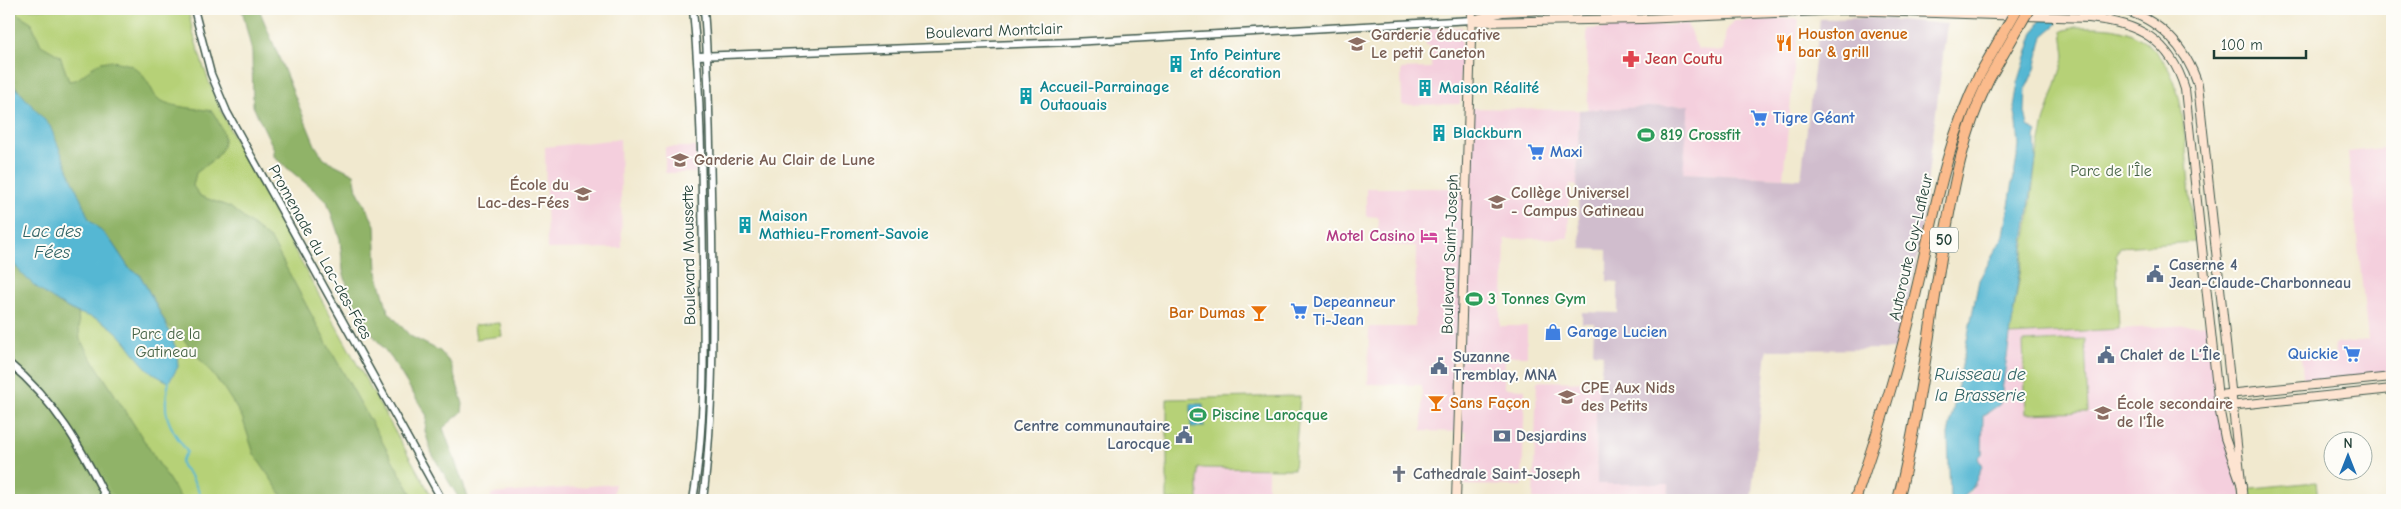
<svg xmlns="http://www.w3.org/2000/svg" width="2401" height="509" font-family="'Comic Neue',sans-serif">
<rect width="100%" height="100%" fill="#fdfcf7"/>
<filter id="ink" filterUnits="userSpaceOnUse"><feTurbulence type="fractalNoise" baseFrequency=".02" numOctaves="2"/><feDisplacementMap in="SourceGraphic" scale="10" xChannelSelector="R" yChannelSelector="G"/><feConvolveMatrix kernelMatrix="1 2 1 2 8 2 1 2 1" color-interpolation-filters="sRGB"/></filter>
<filter id="wash" filterUnits="userSpaceOnUse"><feTurbulence type="fractalNoise" baseFrequency=".0096" numOctaves="4" result="noise"/><feDisplacementMap in="SourceGraphic" scale="20" xChannelSelector="R" yChannelSelector="G"/><feGaussianBlur stdDeviation="1.12" result="paint"/><feColorMatrix in="noise" values="0 0 0 0 0 0 0 0 0 0 0 0 0 0 0 0 0 1.4 0 .05"/><feComposite in="paint" operator="in"/></filter>
<g filter="url(#wash)">
<rect width="100%" height="100%" fill="#f1e9cf"/>
<g fill="#f4cfdd">
<path d="M1796 18 1799 20 1783 178 1682 173 1689 105 1588 110 1587 29 1687 24 1698 49 1723 51 1726 31 1734 21Z"/>
<path d="M1462 27 1460 104 1402 105 1401 69 1431 68 1432 47 1426 46V29Z"/>
<path d="M1468 108 1579 110 1577 185H1570L1568 238 1505 239 1503 301H1500V326H1527V356H1505L1504 388 1525 389 1522 486 1463 485 1466 432 1422 431V385L1368 384 1369 327H1415L1416 246 1378 245V217L1366 216V188H1465Z"/>
<path d="M620 139 622 248 547 249 545 147Z"/>
<rect x="665" y="147" width="31" height="26"/>
<path d="M2392 147V377L2304 386 2301 357 2335 354 2334 344 2368 340 2348 152Z"/>
<path d="M2211 324 2219 407 2243 500H1961L1972 491 1978 458 1982 454 1983 416 2000 404 2010 335Z"/>
<path d="M1537 381 1600 382 1596 412 1597 484H1669L1668 500H1533Z"/>
<rect x="1198" y="468" width="70" height="32"/>
<path d="M615 484 612 500H491V494Z"/>
</g>
<path fill="#d0bdcd" d="M1875 18 1947 24 1919 247 1899 349 1767 350 1751 500H1668L1669 484H1597L1596 412 1603 354 1593 353 1594 323H1582V312L1618 313V282L1607 281V250L1581 249 1577 185 1579 110 1689 105 1683 173 1801 179 1820 19Z"/>
<g fill="#b6d177" stroke="#6a8756">
<path d="M9 9H188C203 91 248 164 287 236 335 325 384 413 434 500H9Z"/>
<path d="M2075 27C2092 27 2111 26 2127 32 2181 53 2183 113 2187 162 2189 189 2192 215 2194 242L2120 247 2116 256 2119 329 2010 335 2029 220 2036 159 2044 122 2065 56 2062 31Z"/>
<path d="M500 323 502 336 476 339 474 325Z"/>
<path d="M2085 339 2088 412 2026 414 2023 342Z"/>
<path d="M1300 396 1294 469 1198 468V500H1167V399Z"/>
<path d="M2316 482 2318 500H2243L2242 489Z"/>
</g>
<g fill="#90b368" stroke="#58784e">
<path d="M9 9H17L16 13 31 22 41 45 60 56 69 81C85 81 91 60 109 61 132 63 139 67 151 88 153 92 155 97 160 100 174 108 196 108 212 111 234 145 224 152 196 173L193 186 200 196 230 207 272 241 325 340 415 500H286L283 497 254 454 242 417 223 387 180 335 166 324 140 275 129 268 111 241 89 219 16 87 9 80Z"/>
<path d="M242 9H259L315 145 324 159 354 174 357 190 375 225 377 272 388 311 410 336 440 351 451 364 463 404 462 412 443 428 469 500H460L432 454 425 431 427 416 392 359 369 330 350 295 343 271 340 239 327 201 274 157V149L253 106 252 52Z"/>
<path d="M9 255 11 261 60 304 78 313 80 340 182 500H9Z"/>
</g>
<g fill="#55b7d3" stroke="#3a7a84">
<path d="M2046 9H2061L2056 25 2043 36 2035 69 2026 88 2025 112 2028 126 2037 132 2035 137 2036 159 2000 404 1983 416 1982 454 1978 458 1982 466C1975 483 1971 500 1950 500L1948 435 1979 280 2004 235 2019 146 2017 123 2014 107 2018 83 2033 35Z"/>
<path d="M9 80 50 126 89 219 111 241 129 268 140 275 166 324 177 351 178 367 169 382C135 368 135 344 108 325 99 318 86 316 76 312 54 302 19 278 9 255Z"/>
<path d="M1191 404H1203L1204 427H1191Z"/>
</g>
<g fill="none" stroke-linecap="round" stroke-linejoin="round">
<path stroke="#55b7d3" stroke-width="2" d="M169 382C161 412 168 426 186 450L187 452 181 461 182 466 191 476 203 500"/>
</g>
</g>
<g filter="url(#ink)">
<g fill="none" stroke-linecap="round" stroke-linejoin="round">
<g stroke="#3e574b" stroke-width="9">
<g id="tertiary">
<path d="M194 9 211 74 227 112 442 500"/>
<path d="M693 9C701 95 702 180 703 266 704 344 706 423 693 500"/>
<path d="M697 56 1072 42 1472 20"/>
<path d="M9 363C54 400 82 448 107 500"/>
<path d="M703 500C714 412 713 324 712 236 710 160 710 84 704 9"/>
</g>
</g>
<g stroke="#3e574b" stroke-width="10">
<g id="secondary">
<path d="M2119 9C2159 18 2186 47 2198 85L2243 500"/>
<path d="M1472 20 1481 22 1642 19 1845 10 2089 18C2138 23 2170 39 2185 89L2219 407 2225 438 2242 486"/>
<path d="M1472 20 1503 12 1562 9"/>
<path d="M2218 395 2392 377"/>
<path d="M2219 407 2392 389"/>
<path d="M1456 500 1472 9"/>
</g>
</g>
<g stroke="#3e574b" stroke-width="12">
<g id="motorway">
<path d="M2378 9 2392 12"/>
<path d="M1855 500C1878 433 1899 365 1915 296 1933 221 1945 144 1980 74"/>
<path d="M1898 500C1918 421 1928 338 1941 258 1952 196 1961 136 1989 79"/>
</g>
</g>
<use href="#tertiary" stroke="#fff" stroke-width="6"/>
<use href="#secondary" stroke="#fde4d1" stroke-width="8"/>
<use href="#motorway" stroke="#fbbb8c" stroke-width="10"/>
<g stroke="#3e574b" stroke-width="12" stroke-linecap="butt">
<g id="motorway-bridge">
<path d="M1980 74 2017 9"/>
<path d="M1989 79 2029 9"/>
</g>
</g>
<use href="#motorway-bridge" stroke="#fbbb8c" stroke-width="10"/>
</g>
</g>
<defs>
<g id="restaurant-bare" transform="scale(1.35)"><path d="M-5-6h1v4h1v-4h1v4h1v-4h1v5L-1.5 .5V6h-2V.5L-5-1ZM5-6V6H3V1.5H1.5Q1.5-4 5-6Z" fill="#e8710a" stroke="#fdfcf7" stroke-width="2.5" paint-order="stroke"/></g>
<g id="school-bare" transform="scale(1.35)"><path d="M0-5L7-2L0 1L-7-2ZM-4 1L0 2.5L4 1V4Q0 6-4 4Z" fill="#8d6e63" stroke="#fdfcf7" stroke-width="2.5" paint-order="stroke"/></g>
<g id="pharmacy-bare" transform="scale(1.35)"><path d="M-2-6h4v4h4v4h-4v4h-4v-4h-4v-4h4Z" fill="#e0444e" stroke="#fdfcf7" stroke-width="2.5" paint-order="stroke"/></g>
<g id="building-bare" transform="scale(1.35)"><path d="M-4-6H4V6H1V3H-1V6H-4ZM-2.5-4.3h1.7v1.8h-1.7ZM.8-4.3h1.7v1.8H.8ZM-2.5-1h1.7V.8h-1.7ZM.8-1h1.7V.8H.8Z" fill="#0f9aa8" stroke="#fdfcf7" stroke-width="2.5" paint-order="stroke"/></g>
<g id="supermarket-bare" transform="scale(1.35)"><path d="M-6-5.5h2.5l.6 2H6L4.5 2H-2.5L-4.4-4H-6ZM-1.5 3.2a1.3 1.3 0 1 0 .1 0ZM3 3.2a1.3 1.3 0 1 0 .1 0Z" fill="#3f7fe0" stroke="#fdfcf7" stroke-width="2.5" paint-order="stroke"/></g>
<g id="stadium-bare" transform="scale(1.35)"><path d="M0-5a6.5 5 0 1 0 0 10a6.5 5 0 1 0 0-10ZM-3.5-1.8h7v3.6h-7Z" fill="#2e9e5b" stroke="#fdfcf7" stroke-width="2.5" paint-order="stroke"/></g>
<g id="university-bare" transform="scale(1.35)"><path d="M0-5L7-2L0 1L-7-2ZM-4 1L0 2.5L4 1V4Q0 6-4 4Z" fill="#8d6e63" stroke="#fdfcf7" stroke-width="2.5" paint-order="stroke"/></g>
<g id="hotel-bare" transform="scale(1.35)"><path d="M-6-4.5h1.5V1H6V5H4.5V3h-9V5H-6ZM-4 0a1.8 1.8 0 1 1 3.6 0ZM.5 0V-2.5h3Q6-2.5 6 0Z" fill="#d1479c" stroke="#fdfcf7" stroke-width="2.5" paint-order="stroke"/></g>
<g id="civic-bare" transform="scale(1.35)"><path d="M-.6-6.5H3V-4.5H.6V-3L4-1V1h2V6H-6V1h2V-1L-.6-3ZM-1.2 2.5V6h2.4V2.5Z" fill="#5c6f8a" stroke="#fdfcf7" stroke-width="2.5" paint-order="stroke"/></g>
<g id="bar-bare" transform="scale(1.35)"><path d="M-6-5H6L.8 .8V4.5H3.5V6h-7V4.5H-.8V.8Z" fill="#e8710a" stroke="#fdfcf7" stroke-width="2.5" paint-order="stroke"/></g>
<g id="shop-bare" transform="scale(1.35)"><path d="M-5-2.5h2.3a2.7 3.5 0 0 1 5.4 0H5L5.5 6h-11ZM-1.5-2.5h3a1.5 2.3 0 0 0-3 0Z" fill="#3f7fe0" stroke="#fdfcf7" stroke-width="2.5" paint-order="stroke"/></g>
<g id="bank-bare" transform="scale(1.35)"><path d="M-6-4H6V4H-6ZM0-2.3a2.3 2.3 0 1 0 0 4.6a2.3 2.3 0 1 0 0-4.6Z" fill="#5c6f8a" stroke="#fdfcf7" stroke-width="2.5" paint-order="stroke"/></g>
<g id="church-bare" transform="scale(1.35)"><path d="M-1.2-6h2.4v3.5h3.3v2.4h-3.3V6h-2.4V-.1h-3.3v-2.4h3.3Z" fill="#6b7280" stroke="#fdfcf7" stroke-width="2.5" paint-order="stroke"/></g>
</defs>
<g fill-rule="evenodd">
<use href="#restaurant-bare" x="1784" y="43"/>
<use href="#school-bare" x="1357" y="44"/>
<use href="#pharmacy-bare" x="1631" y="59"/>
<use href="#building-bare" x="1176" y="64"/>
<use href="#building-bare" x="1425" y="88"/>
<use href="#building-bare" x="1026" y="96"/>
<use href="#supermarket-bare" x="1759" y="118"/>
<use href="#building-bare" x="1439" y="133"/>
<use href="#stadium-bare" x="1646" y="135"/>
<use href="#supermarket-bare" x="1536" y="152"/>
<use href="#school-bare" x="680" y="160"/>
<use href="#school-bare" x="583" y="194"/>
<use href="#university-bare" x="1497" y="202"/>
<use href="#building-bare" x="745" y="225"/>
<use href="#hotel-bare" x="1429" y="236"/>
<use href="#civic-bare" x="2155" y="274"/>
<use href="#stadium-bare" x="1474" y="299"/>
<use href="#supermarket-bare" x="1299" y="311"/>
<use href="#bar-bare" x="1259" y="313"/>
<use href="#shop-bare" x="1553" y="332"/>
<use href="#supermarket-bare" x="2352" y="354"/>
<use href="#civic-bare" x="2106" y="355"/>
<use href="#civic-bare" x="1439" y="366"/>
<use href="#school-bare" x="1567" y="397"/>
<use href="#bar-bare" x="1436" y="403"/>
<use href="#school-bare" x="2103" y="413"/>
<use href="#stadium-bare" x="1198" y="415"/>
<use href="#civic-bare" x="1184" y="435"/>
<use href="#bank-bare" x="1502" y="436"/>
<use href="#church-bare" x="1399" y="474"/>
</g>
<g text-anchor="middle" dominant-baseline="central" stroke-width="4" stroke-linejoin="round" paint-order="stroke">
<rect fill="#fdfcf7" stroke="#62766e" stroke-width="1" x="1930" y="227.5" width="28" height="25" rx="4"/>
<g font-size="15" font-weight="bold" fill="#1f3d34">
<text x="1944" y="240">50</text>
</g>
<g font-size="16" fill="#1f3d34" stroke="#fdfcf7">
<text transform="translate(994 31) rotate(-2)">Boulevard Montclair</text>
<text transform="translate(1911 247) rotate(-77)">Autoroute Guy-Lafleur</text>
<text transform="translate(320 252) rotate(61)">Promenade du Lac-des-Fées</text>
<text transform="translate(1450 254) rotate(-88)">Boulevard Saint-Joseph</text>
<text transform="translate(689 255) rotate(-91)">Boulevard Moussette</text>
</g>
<g font-size="16" font-weight="bold" fill="#c56008" stroke="#fdfcf7" text-anchor="start">
<text x="1798" y="34">Houston avenue<tspan x="1798" dy="18">bar &amp; grill</tspan></text>
<text x="1245" y="313" text-anchor="end">Bar Dumas</text>
<text x="1450" y="403">Sans Façon</text>
</g>
<g font-size="16" font-weight="bold" fill="#785e54" stroke="#fdfcf7" text-anchor="start">
<text x="1371" y="35">Garderie éducative<tspan x="1371" dy="18">Le petit Caneton</tspan></text>
<text x="694" y="160">Garderie Au Clair de Lune</text>
<text x="569" y="185" text-anchor="end">École du<tspan x="569" dy="18">Lac-des-Fées</tspan></text>
<text x="1511" y="193">Collège Universel<tspan x="1511" dy="18">- Campus Gatineau</tspan></text>
<text x="1581" y="388">CPE Aux Nids<tspan x="1581" dy="18">des Petits</tspan></text>
<text x="2117" y="404">École secondaire<tspan x="2117" dy="18">de l'Île</tspan></text>
</g>
<g font-size="16" font-weight="bold" fill="#0d838f" stroke="#fdfcf7" text-anchor="start">
<text x="1190" y="55">Info Peinture<tspan x="1190" dy="18">et décoration</tspan></text>
<text x="1040" y="87">Accueil-Parrainage<tspan x="1040" dy="18">Outaouais</tspan></text>
<text x="1439" y="88">Maison Réalité</text>
<text x="1453" y="133">Blackburn</text>
<text x="759" y="216">Maison<tspan x="759" dy="18">Mathieu-Froment-Savoie</tspan></text>
</g>
<g font-size="16" font-weight="bold" fill="#be3a42" stroke="#fdfcf7" text-anchor="start">
<text x="1645" y="59">Jean Coutu</text>
</g>
<g font-size="16" font-weight="bold" fill="#366cbe" stroke="#fdfcf7" text-anchor="start">
<text x="1773" y="118">Tigre Géant</text>
<text x="1550" y="152">Maxi</text>
<text x="1313" y="302">Depeanneur<tspan x="1313" dy="18">Ti-Jean</tspan></text>
<text x="1567" y="332">Garage Lucien</text>
<text x="2338" y="354" text-anchor="end">Quickie</text>
</g>
<g font-size="16" font-weight="bold" fill="#27864d" stroke="#fdfcf7" text-anchor="start">
<text x="1660" y="135">819 Crossfit</text>
<text x="1488" y="299">3 Tonnes Gym</text>
<text x="1212" y="415">Piscine Larocque</text>
</g>
<g font-size="16" fill="#456245" stroke="#fdfcf7">
<text x="2111" y="171">Parc de l'Île</text>
<text x="166" y="334">Parc de la<tspan x="166" dy="18">Gatineau</tspan></text>
</g>
<g font-size="16" font-weight="bold" fill="#b23c85" stroke="#fdfcf7" text-anchor="end">
<text x="1415" y="236">Motel Casino</text>
</g>
<g font-size="16" font-weight="bold" fill="#4e5e75" stroke="#fdfcf7" text-anchor="start">
<text x="2169" y="265">Caserne 4<tspan x="2169" dy="18">Jean-Claude-Charbonneau</tspan></text>
<text x="2120" y="355">Chalet de L’Île</text>
<text x="1453" y="357">Suzanne<tspan x="1453" dy="18">Tremblay, MNA</tspan></text>
<text x="1170" y="426" text-anchor="end">Centre communautaire<tspan x="1170" dy="18">Larocque</tspan></text>
<text x="1516" y="436">Desjardins</text>
</g>
<g font-size="16" font-weight="bold" fill="#5b616d" stroke="#fdfcf7" text-anchor="start">
<text x="1413" y="474">Cathedrale Saint-Joseph</text>
</g>
<g font-size="18" font-style="italic" fill="#2f6264" stroke="#fdfcf7">
<text x="52" y="231">Lac des<tspan x="52" dy="21">Fées</tspan></text>
<text x="1980" y="374">Ruisseau de<tspan x="1980" dy="21">la Brasserie</tspan></text>
</g>
</g>
<rect width="2401" height="509" fill="none" stroke="#fdfcf7" stroke-width="30"/>
<g transform="translate(2348 456)"><circle r="24" fill="#fdfcf7" stroke="#a4b0a9"/>
<path d="M0-4L9 19L0 12L-9 19Z" fill="#1f6fb2"/>
<text y="-8" font-size="14" font-weight="bold" text-anchor="middle" fill="#1f3d34">N</text>
</g>
<path d="M2214 50v8h92v-8" fill="none" stroke="#1f3d34" stroke-width="2.5"/>
<text x="2221" y="50" font-size="15" fill="#1f3d34" stroke="#fdfcf7" stroke-width="4" paint-order="stroke">100 m</text>
</svg>
